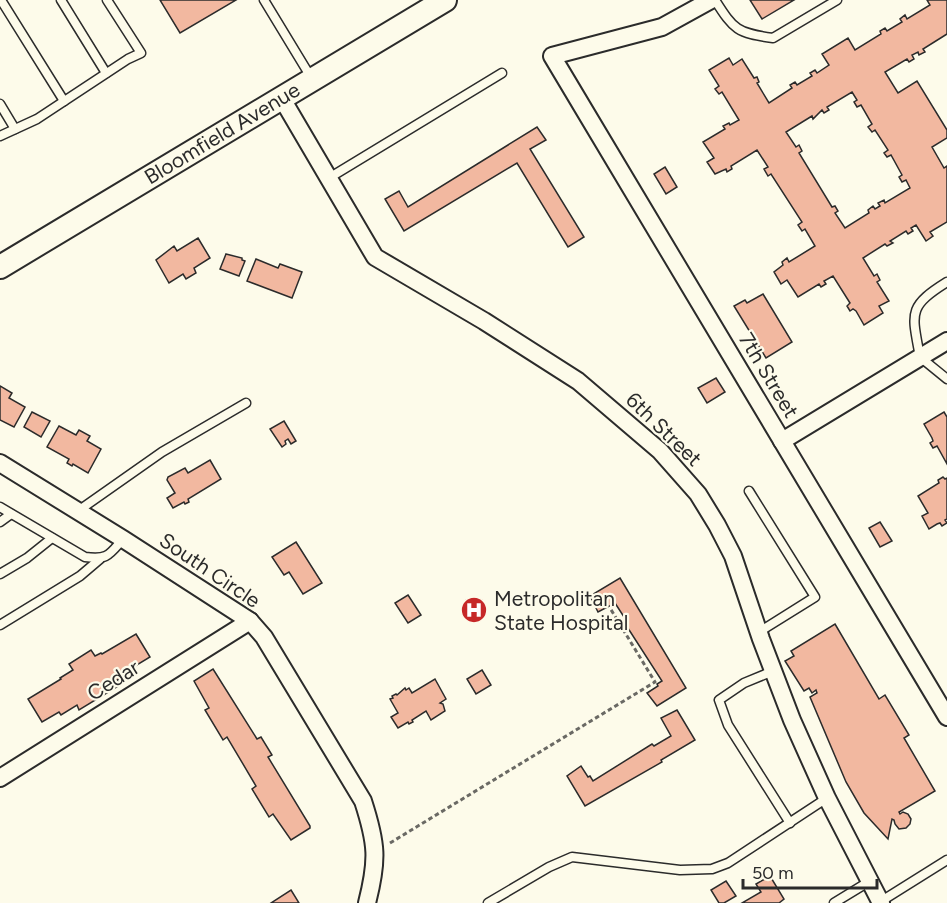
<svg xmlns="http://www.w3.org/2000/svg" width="947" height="903" font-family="Figtree,sans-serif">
<rect width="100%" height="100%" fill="#fdfbea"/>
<g fill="#f2b8a0" stroke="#2b2b2b" stroke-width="1.5" fill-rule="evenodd">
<path d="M160 0H236L180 33Z"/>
<path d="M750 0H794L762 19Z"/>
<path d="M927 0H947V34L923 49 925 52 919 55 918 52 912 55 914 59 909 62 907 59 885 72 898 93 917 81 947 130V138L932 147 944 168 947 166V222L930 232 933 236 926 241 916 225 911 228 913 231 908 234 906 231 890 241 893 243 887 246 885 244 863 258 874 276 877 274 880 280 877 282 889 301 879 306 883 313 864 325 856 311 853 309 850 311 847 306 850 303 833 276 824 281 826 284 821 287 819 284 798 297 787 280 781 284 774 272 783 265 782 262 787 258 789 262 815 246 805 229 802 231 798 225 802 222 771 174 768 176 764 169 768 167 757 150 731 166 732 169 727 172 726 169 715 174 707 162 714 158 703 142 725 129 723 126 729 123 730 125 739 120 722 92 719 94 715 89 719 86 709 70 729 58 733 65 742 59 754 78 757 77 759 82 757 83 769 103 792 88 790 85 795 82 797 85 812 76 810 73 815 70 817 73 829 65 822 54 848 38 855 50 881 34 880 31 885 28 887 31 902 22 900 19 905 15 907 19 930 5ZM852 92 857 100 854 102 857 107 861 105 872 124 868 127 872 132 875 130 888 150 884 153 887 157 891 155 902 175 899 177 902 182 906 180 910 188 885 203 884 200 878 203 880 206 875 209 873 206 868 210 869 213 845 228 835 213 838 211 835 206 832 207 799 153 802 151 799 145 796 147 786 132 812 116 813 119 822 110 824 113 829 110 827 107Z"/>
<path d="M537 127 546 140 530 149 584 237 568 247 517 163 404 231 385 199 399 191 408 207Z"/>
<path d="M665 167 677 187 666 194 654 174Z"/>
<path d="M198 238 210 258 194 268 196 273 186 279 183 274 169 283 156 260 174 246 177 251Z"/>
<path d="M226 254 242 258V260L245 261 239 276 220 269Z"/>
<path d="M256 259 278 268 280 264 302 272 292 298 247 281Z"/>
<path d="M763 294 792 342 766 358 734 306 745 300 747 303Z"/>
<path d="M716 378 725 392 707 403 698 388Z"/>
<path d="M0 386 12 393 9 398 25 407 14 427 0 420Z"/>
<path d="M32 412 50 421 41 437 24 427Z"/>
<path d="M944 412 947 417V464L937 446 933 448 930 443 933 441 932 438 924 424Z"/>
<path d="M284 421 296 441 291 444 288 439 285 441 286 444 282 447 270 429Z"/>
<path d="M59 426 76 435 79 430 90 436 87 441 101 449 88 473 73 464 72 466 67 463 69 459 47 447Z"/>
<path d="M210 460 221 479 188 499 189 502 185 504 184 502 173 508 167 498 175 493 167 480 168 477 185 468 188 473Z"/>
<path d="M943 477 945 479 947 478V519L945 520 947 523 942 526 940 523 937 524 929 529 922 516 928 513 918 496 939 483 938 480Z"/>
<path d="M880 522 892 541 880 547 869 528Z"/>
<path d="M296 542 322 583 303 594 289 572 284 575 272 557Z"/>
<path d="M620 578 686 688 657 706 647 693 658 686 657 684 662 681 624 622 626 620 615 603 598 612 590 596Z"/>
<path d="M408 595 421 615 408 623 395 603Z"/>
<path d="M835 624 879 699 885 695 909 735 904 738 935 791 899 812 900 814 903 812 908 814 911 819 910 824 906 828 899 829 895 824 894 820 892 819 888 839 864 813 846 782 810 697 817 693 816 690 812 693 809 688 804 691 785 661 794 656 791 651Z"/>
<path d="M136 634 150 657 130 669 131 672 117 680 120 685 79 710 77 705 61 715 59 712 42 722 28 699 61 679 60 678 73 670 69 664 91 650 95 656 101 653 102 654Z"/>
<path d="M213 669 257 739 261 737 272 755 268 757 310 826V828L291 840 273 814 269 817 252 789 256 786 227 737 223 740 205 710 209 708 194 681Z"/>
<path d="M482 670 491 685 476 694 467 679Z"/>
<path d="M435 679 446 699 440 703 443 704 445 711 431 720 426 711 412 720 413 722 409 724 408 722 398 728 391 717 398 713 390 699 393 698 392 696 396 694 397 695 405 688 406 690 409 688 412 693Z"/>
<path d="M677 710 695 740 661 760 662 762 585 806 567 776 581 766 588 777 590 776 593 781 652 744 654 746 671 736 661 718Z"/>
<path d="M770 876 784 899 779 903H742L761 892 756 884Z"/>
<path d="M726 881 736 896 724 903H719L711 890Z"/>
<path d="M291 890 299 903H271Z"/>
</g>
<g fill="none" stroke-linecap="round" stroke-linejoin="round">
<g stroke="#2b2b2b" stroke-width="11">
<g id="lane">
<path d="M1 0 64 101"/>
<path d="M61 0 106 73"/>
<path d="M264 0 312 79"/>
<path d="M715 0C734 30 737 33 773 38L837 0"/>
<path d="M0 104 15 129"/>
<path d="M0 136 37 119 128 59 141 53 107 0"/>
<path d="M329 178 502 73"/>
<path d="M947 282C907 307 912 313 920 357L947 379"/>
<path d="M749 491 815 597 759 632"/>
<path d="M0 507 85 557C108 560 109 555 123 539"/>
<path d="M78 511 162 452 246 403"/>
<path d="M0 522 11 514"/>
<path d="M0 574 27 558 52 538"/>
<path d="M0 625 80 576 100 559"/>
<path d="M773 671 744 683 719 700 728 725 790 823"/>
<path d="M880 902 947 860"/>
<path d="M488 903 549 867 572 857 680 870 712 869 728 863 827 798"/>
<path d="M834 903 870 881"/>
</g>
</g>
<g stroke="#2b2b2b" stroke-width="20">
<g id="street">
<path d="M711 0 662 27 552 56 947 717"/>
<path d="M281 97 375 257 484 321 578 381 660 451 698 494 717 525 733 556 761 639 792 720 827 798 881 903"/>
<path d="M782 441 947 341"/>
<path d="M0 463 123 539 250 621 264 637 363 801C377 844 378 860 367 903"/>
<path d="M0 778 250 621"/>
</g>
</g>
<g stroke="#2b2b2b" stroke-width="26">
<path id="secondary" d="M0 267 445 0"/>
</g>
<path stroke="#6a6964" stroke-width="3" stroke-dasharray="4.5 3" stroke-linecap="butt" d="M390 843 655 682 610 608"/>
<use href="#lane" stroke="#fdfbea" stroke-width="8"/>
<use href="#street" stroke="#fdfbea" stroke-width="16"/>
<use href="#secondary" stroke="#fdfbea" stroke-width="22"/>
</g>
<defs>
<g id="hospital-disc" transform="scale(1.35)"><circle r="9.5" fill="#c62828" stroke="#fdfbea"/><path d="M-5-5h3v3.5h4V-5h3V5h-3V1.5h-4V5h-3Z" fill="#fff"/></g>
</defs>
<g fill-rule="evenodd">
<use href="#hospital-disc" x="474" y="610"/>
</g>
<g text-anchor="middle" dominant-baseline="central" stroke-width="4.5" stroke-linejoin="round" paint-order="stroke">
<g font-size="21" fill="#2b2b2b" stroke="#fdfbea">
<text transform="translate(222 133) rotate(-31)">Bloomfield Avenue</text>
<text transform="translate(769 375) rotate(59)">7th Street</text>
<text transform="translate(664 429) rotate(44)">6th Street</text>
<text transform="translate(210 570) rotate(34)">South Circle</text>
<text transform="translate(113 680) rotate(-32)">Cedar</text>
</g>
<g font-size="21" fill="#2b2b2b" stroke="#fdfbea" text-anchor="start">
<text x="494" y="598">Metropolitan<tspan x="494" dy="24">State Hospital</tspan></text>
</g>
</g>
<path d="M743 879v9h134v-9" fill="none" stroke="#2b2b2b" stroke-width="3"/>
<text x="752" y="879" font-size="18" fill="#2b2b2b" stroke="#fdfbea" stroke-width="4.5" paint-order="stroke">50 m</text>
</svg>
